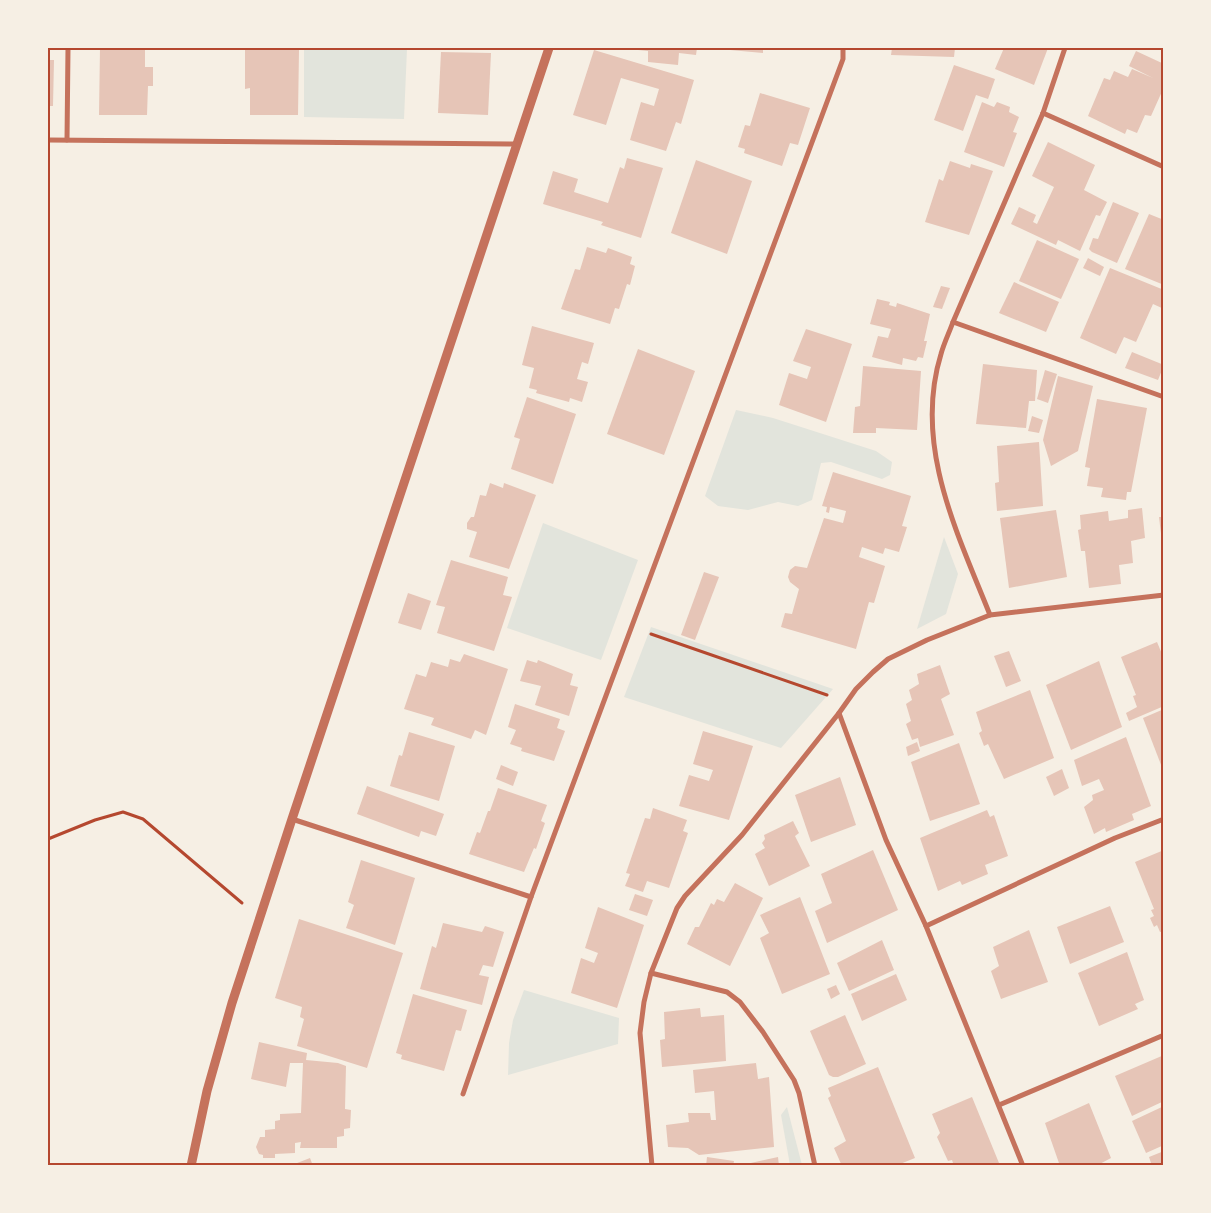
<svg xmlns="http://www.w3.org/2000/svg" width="1211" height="1213" font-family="'Open Sans',sans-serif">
<rect width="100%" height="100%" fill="#f6efe4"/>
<g fill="#e2e4dc">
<path d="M304 48 407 49 404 119 304 117Z"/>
<path d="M736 410 773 418 876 451 892 462 890 475 882 479 831 462 821 463 812 500 798 506 778 502 748 510 718 506 705 496Z"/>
<path d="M543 523 638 560 601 660 507 628Z"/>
<path d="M944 537 958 574 946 614 917 629Z"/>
<path d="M651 627 833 689 781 748 624 697Z"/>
<path d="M524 990 619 1018 618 1044 508 1075 509 1043 513 1020Z"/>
<path d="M787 1107 802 1165H790L781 1115Z"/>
</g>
<g fill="#e6c5b7">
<path d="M100 48H145V67H153V86H148L147 115H99Z"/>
<path d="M638 48H697L696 55 679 53 678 65 648 62V51L638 50Z"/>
<path d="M719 48H763V53L719 49Z"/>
<path d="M892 48H955L954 57 891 55Z"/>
<path d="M1004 48H1048L1034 85 995 69Z"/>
<path d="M245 50H299L298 115H250V88L245 89Z"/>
<path d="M594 50 694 80 681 124 676 122 666 151 630 140 641 102 654 106 659 89 621 78 606 125 573 115Z"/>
<path d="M1136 51 1164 64V87L1151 116 1145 115 1137 133 1127 129 1125 134 1088 116 1104 78 1110 80 1114 71 1128 77 1132 69 1153 78 1129 66Z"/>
<path d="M441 52 491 53 488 115 438 113Z"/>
<path d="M48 60H54L53 106H48Z"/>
<path d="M954 65 995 79 988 99 976 95 963 131 934 120Z"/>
<path d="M760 93 810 108 798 145 790 143 782 166 744 153 745 149 738 147 745 125 750 126Z"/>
<path d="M982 102 994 107 997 102 1010 107 1009 112 1019 117 1013 132 1017 133 1004 167 964 152Z"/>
<path d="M1048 142 1095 165 1084 190 1107 202 1100 216 1096 215 1080 251 1058 240 1056 245 1011 224 1019 207 1036 215 1033 222 1037 224 1054 187 1032 176Z"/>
<path d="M627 158 663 168 641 238 601 225 603 222 543 204 553 171 578 179 574 192 608 203 620 167 624 169Z"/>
<path d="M696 160 752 181 727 254 671 233Z"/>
<path d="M950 161 970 168 971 164 993 171 969 235 925 222 939 179 943 181Z"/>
<path d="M1113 202 1139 213 1117 263 1092 252 1089 249 1093 238 1098 239Z"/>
<path d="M1149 214 1164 220V285L1125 269Z"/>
<path d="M1037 240 1079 259 1061 299 1019 281Z"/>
<path d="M587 247 606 253 608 248 632 257 630 264 635 266 630 285 627 284 619 309 615 308 610 324 561 309 575 269 580 270Z"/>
<path d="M1088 258 1104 267 1100 276 1083 268Z"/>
<path d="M1110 268 1164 290V309L1153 304 1136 342 1124 337 1116 354 1080 338Z"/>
<path d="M1014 282 1059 302 1046 332 999 313Z"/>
<path d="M941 286 950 288 942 309 933 307Z"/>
<path d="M877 299 890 302 889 305 896 307 897 303 930 314 924 341H927L923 358 918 357 916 361 903 358 902 365 872 357 878 336 888 338 891 329 870 324Z"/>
<path d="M532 326 594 343 588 364 582 362 577 379 588 382 582 402 570 398 569 402 536 393 537 390 529 388 534 368 522 365Z"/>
<path d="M806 329 852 344 826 422 779 405 789 373 807 379 811 367 793 361Z"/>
<path d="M638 349 695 371 664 455 607 434Z"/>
<path d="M1132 352 1164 365 1158 380 1125 368Z"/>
<path d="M983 364 1037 370 1035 401H1029L1026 428 976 424Z"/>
<path d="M863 366 921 371 917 430 876 428V433H853L855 407 860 406Z"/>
<path d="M1045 370 1057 374 1048 403 1037 399Z"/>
<path d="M1058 376 1093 386 1078 451 1051 466 1043 440Z"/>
<path d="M527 397 576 414 553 484 511 469 520 439 514 437Z"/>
<path d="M1097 399 1147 408 1131 492H1127L1126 500 1101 497 1103 488 1087 486 1090 468 1085 467Z"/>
<path d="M1032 416 1043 420 1039 433 1028 431Z"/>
<path d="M1039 442 1043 506 997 511 995 483 999 482 997 446Z"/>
<path d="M833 472 911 496 902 526 907 527 899 552 885 548 883 554 862 547 859 557 885 566 874 603 869 602 856 649 781 627 785 613 792 614 799 589 790 582 788 577 790 570 795 566 807 568 824 518 843 523 846 511 830 507 829 513 826 512 827 507 822 506Z"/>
<path d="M490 483 503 488 504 483 536 495 509 569 469 557 477 532 467 529V523L471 517H474L480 495 486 496Z"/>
<path d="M1142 508 1145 538 1131 541 1133 563 1119 565 1121 584 1089 588 1085 551H1081L1078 530 1081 529 1080 515 1108 511 1109 521 1128 518V510Z"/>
<path d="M1056 510 1067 577 1009 588 1000 518Z"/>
<path d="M1159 517H1164V542H1162Z"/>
<path d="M451 560 508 577 503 595 512 597 494 651 437 633 445 607 436 605Z"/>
<path d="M704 572 719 577 695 640 681 635Z"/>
<path d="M408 593 431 601 421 630 398 623Z"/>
<path d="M1157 642 1162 654H1164V706L1129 721 1126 713 1137 707 1133 696 1136 695 1121 657Z"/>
<path d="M1009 651 1021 681 1006 687 994 656Z"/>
<path d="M464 654 508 669 486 735 475 730 471 739 431 725 434 718 404 709 416 674 426 677 431 662 448 667 450 659 460 662Z"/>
<path d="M527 660 537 663 538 660 573 674 570 685 578 687 569 716 535 705 541 686 520 681Z"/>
<path d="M1099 661 1122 727 1071 750 1046 685Z"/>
<path d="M940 665 950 694 941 699 954 735 920 747 918 738 912 740 906 724 911 721 906 704 912 700 909 690 919 684 917 674Z"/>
<path d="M1030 690 1054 758 1004 779 988 744 984 746 979 733 982 731 976 712Z"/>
<path d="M515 704 560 719 557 728 565 731 554 761 521 751 522 748 510 744 516 730 508 727Z"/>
<path d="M1164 709V770H1163L1143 718Z"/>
<path d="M703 731 753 746 729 820 679 806 689 775 709 781 713 770 693 764Z"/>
<path d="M409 732 455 746 439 801 390 786 399 755 402 756Z"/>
<path d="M1126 737 1151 806 1132 814 1134 820 1106 832 1105 828 1094 834 1084 807 1093 800 1092 795 1104 790 1099 779 1082 786 1074 760Z"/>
<path d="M917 742 920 751 908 756 906 747Z"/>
<path d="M959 743 980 804 930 821 911 762Z"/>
<path d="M501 765 518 772 513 786 496 779Z"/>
<path d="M1062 769 1069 788 1054 796 1046 777Z"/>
<path d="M840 777 856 825 811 842 795 795Z"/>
<path d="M367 786 444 814 436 836 421 831 419 837 357 814Z"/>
<path d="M498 788 547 805 541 821 545 823 536 849 534 848 524 872 469 854 477 832 480 833 488 811H490Z"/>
<path d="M653 808 687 820 683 831 688 833 669 888 647 881 643 892 625 886 630 874 626 873 645 818 650 819Z"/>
<path d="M987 810 990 817 994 815 1008 856 985 865 988 874 962 885 960 881 938 891 920 838Z"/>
<path d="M793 821 799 833 795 836 810 866 769 886 755 854 765 848 762 843 765 839 764 835Z"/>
<path d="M873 850 898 910 827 943 815 911 832 903 821 874Z"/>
<path d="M1164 850V931L1160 932 1157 925 1154 927 1150 918 1154 916 1151 910 1154 909 1135 862Z"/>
<path d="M361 860 415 878 395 945 346 928 354 905 348 902Z"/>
<path d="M735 883 763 898 730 966 687 944 695 927H699L711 903 714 905 717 899 724 902Z"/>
<path d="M635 894 653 900 647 916 629 910Z"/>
<path d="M800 897 830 974 782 994 760 938 769 933 760 915Z"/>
<path d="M1110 906 1124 942 1070 964 1057 927Z"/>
<path d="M598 907 644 925 617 1008 571 993 581 958 594 963 598 953 585 948Z"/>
<path d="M299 919 403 953 367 1068 297 1046 304 1019 300 1017 302 1007 275 998Z"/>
<path d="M443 923 482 932 485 926 504 932 493 967 483 965 479 975 489 977 482 1005 420 989 432 946 436 948Z"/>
<path d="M1029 930 1048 982 1001 999 991 971 999 966 993 947Z"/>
<path d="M882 940 894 970 849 991 837 963Z"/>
<path d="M1127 952 1144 1000 1135 1004 1138 1009 1099 1026 1078 973Z"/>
<path d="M896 974 907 1000 862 1021 851 994Z"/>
<path d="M836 985 840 994 831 999 827 989Z"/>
<path d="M413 994 467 1010 461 1031 456 1030 444 1071 401 1059 402 1055 396 1053Z"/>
<path d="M700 1008 701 1017 724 1015 726 1061 662 1067 660 1040 665 1039 664 1012Z"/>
<path d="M845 1015 866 1064 838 1077H833L829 1075 810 1031Z"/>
<path d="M259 1042 307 1053 306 1060 338 1063 346 1066 345 1109 351 1110 350 1128 344 1129V1136L337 1137V1148H300L301 1142 295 1143V1153L275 1154V1158H263V1155L259 1154 256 1147 260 1137H265V1130L275 1129V1121L280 1120V1114L301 1113 303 1063H290L286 1087 251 1079Z"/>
<path d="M1164 1055V1101L1132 1116 1115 1076Z"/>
<path d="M756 1063 758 1079 769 1077 774 1147 699 1155 688 1148 668 1147 666 1125 689 1122 688 1113H710L711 1120H716L714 1091 695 1093 693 1070Z"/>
<path d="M878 1067 915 1158 895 1166H842L834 1148 846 1141 828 1098 831 1096 828 1088Z"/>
<path d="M972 1097 999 1163 995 1166H954L952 1160 948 1161 937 1137 940 1133 932 1114Z"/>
<path d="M1089 1103 1111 1158 1096 1166H1060L1045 1123Z"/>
<path d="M1164 1106V1145L1146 1153 1132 1121Z"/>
<path d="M1164 1151V1166H1152L1149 1157Z"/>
<path d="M707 1157 734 1161 733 1166H706Z"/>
<path d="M778 1157 779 1166H742V1165Z"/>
<path d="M310 1158 313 1166H292V1165Z"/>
</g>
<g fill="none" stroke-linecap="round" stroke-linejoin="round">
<g stroke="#b5482f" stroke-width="3">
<path d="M651 634 827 695"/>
<path d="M48 839 95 820 123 812 143 819 242 903"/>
</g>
<g stroke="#c5725c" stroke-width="5">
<path d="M1043 113 1164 167"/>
<path d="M48 140 518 144"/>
<path d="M67 140 68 48"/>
<path d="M953 322 1164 397"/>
<path d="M990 615C957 532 913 445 941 354 944 343 949 333 953 322L1043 113 1065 48"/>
<path d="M839 713 886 840 926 926 1023 1166"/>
<path d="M292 819 531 897"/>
<path d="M926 926 1115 838 1164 819"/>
<path d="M651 973 727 992 740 1002 763 1032 794 1080 799 1093 815 1166"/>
<path d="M463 1094 531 897 843 59V48"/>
<path d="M999 1105 1164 1035"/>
<path d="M652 1166 640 1033 644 1002 651 973 677 908 685 896 742 835 839 713 856 689 873 672 888 659 927 640 990 615 1164 595"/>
</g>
<path stroke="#c5725c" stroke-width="9" d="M191 1166 207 1091 232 1003 292 819 549 48"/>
</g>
<rect width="1211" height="1213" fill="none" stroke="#f6efe4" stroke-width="98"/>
<rect x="49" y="49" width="1113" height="1115" fill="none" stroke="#b5482f" stroke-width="2"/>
</svg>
